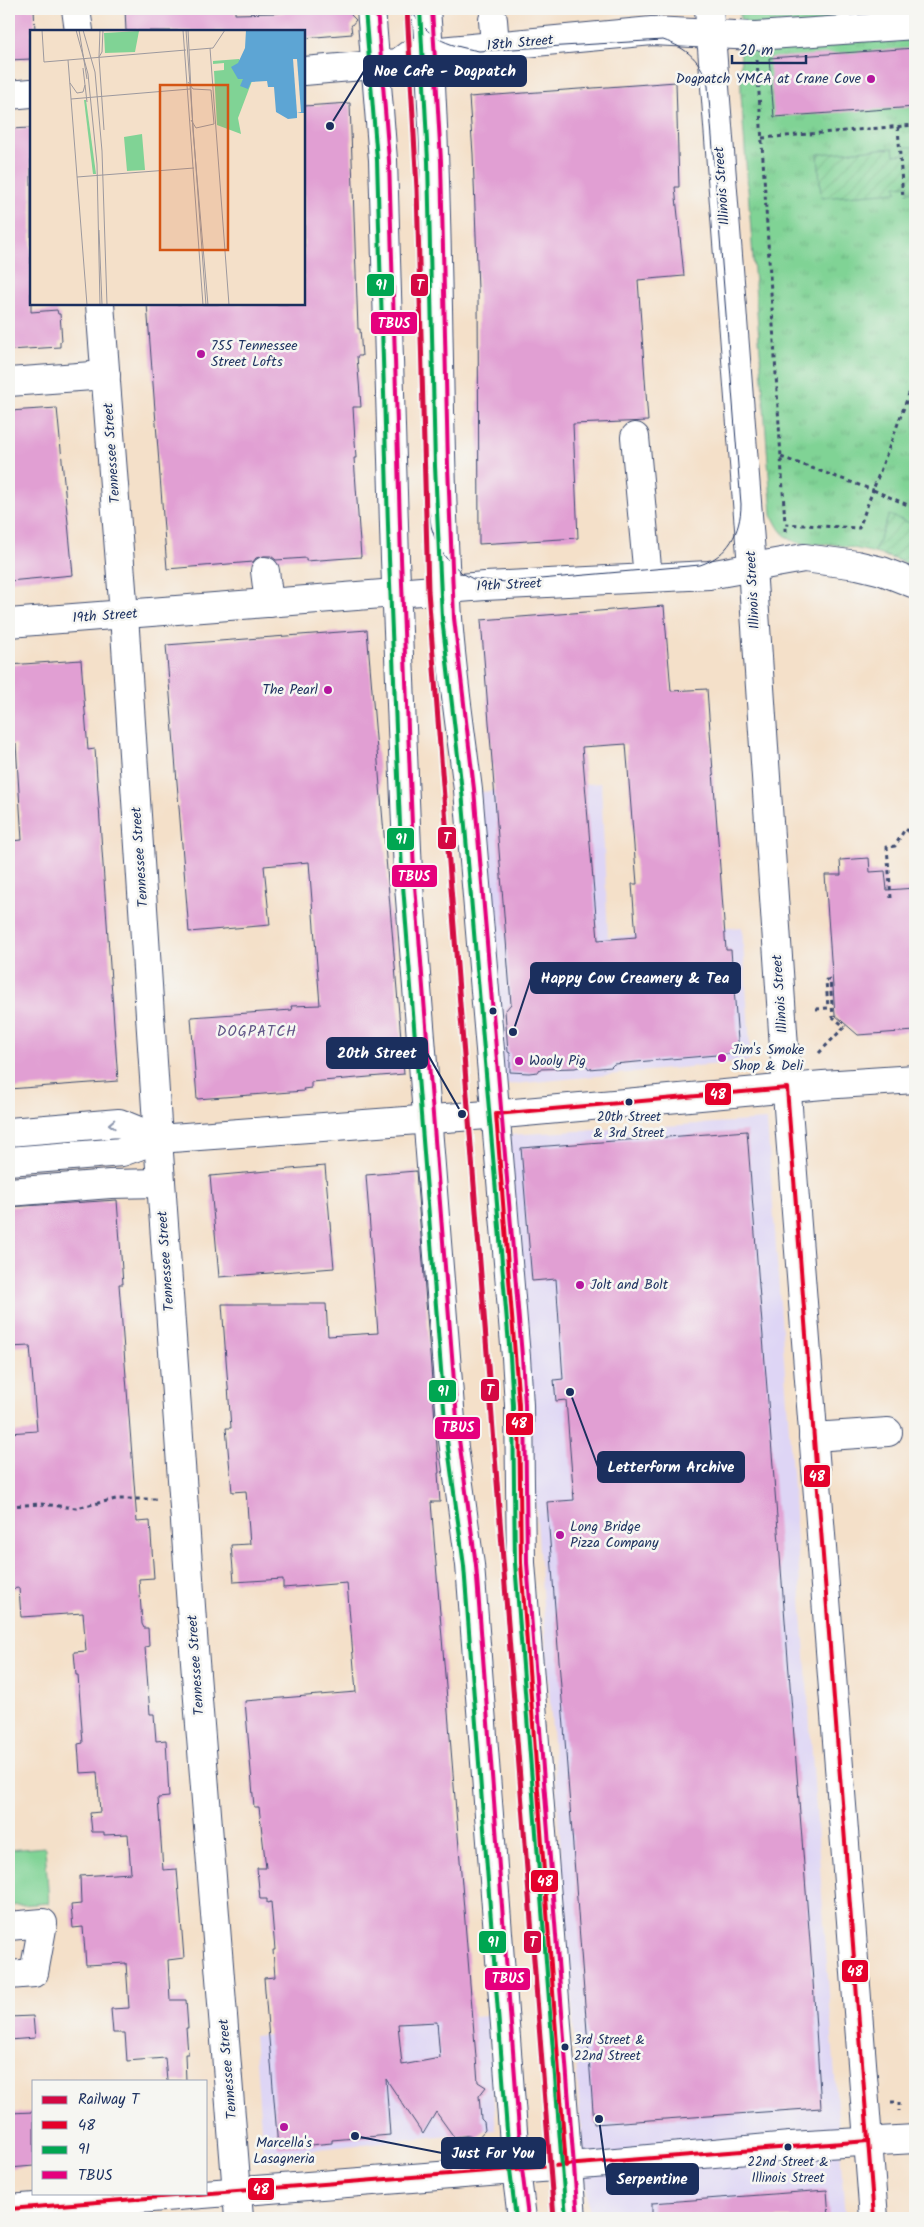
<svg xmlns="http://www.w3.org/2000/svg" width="924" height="2227" font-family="Kalam,sans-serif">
<defs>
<pattern id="park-tufts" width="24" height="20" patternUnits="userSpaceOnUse" patternTransform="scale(1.25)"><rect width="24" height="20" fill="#80d395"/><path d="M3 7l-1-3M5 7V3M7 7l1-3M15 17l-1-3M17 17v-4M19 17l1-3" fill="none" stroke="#6eb583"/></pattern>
<pattern id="garden-furrows" width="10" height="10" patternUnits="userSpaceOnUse" patternTransform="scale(1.25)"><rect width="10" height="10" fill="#80d395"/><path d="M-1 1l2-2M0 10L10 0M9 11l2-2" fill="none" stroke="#6eb583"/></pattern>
</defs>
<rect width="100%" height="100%" fill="#f6f6f2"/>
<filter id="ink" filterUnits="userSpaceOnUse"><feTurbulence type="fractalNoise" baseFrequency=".02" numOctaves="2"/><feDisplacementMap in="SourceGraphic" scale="10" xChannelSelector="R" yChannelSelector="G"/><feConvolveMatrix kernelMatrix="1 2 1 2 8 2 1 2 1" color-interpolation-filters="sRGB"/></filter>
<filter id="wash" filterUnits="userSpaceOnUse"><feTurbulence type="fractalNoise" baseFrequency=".0096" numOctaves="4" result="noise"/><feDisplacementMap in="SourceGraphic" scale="20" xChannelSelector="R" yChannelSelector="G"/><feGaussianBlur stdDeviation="1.12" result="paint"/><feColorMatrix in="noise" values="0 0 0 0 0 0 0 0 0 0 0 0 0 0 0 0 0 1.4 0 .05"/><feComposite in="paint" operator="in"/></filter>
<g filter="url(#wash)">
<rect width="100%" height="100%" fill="#f4e0c9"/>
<g fill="#ded5f5">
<path d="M601 783 608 937 742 927 751 1061 504 1085 480 792Z"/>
<path d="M767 1120 845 2218H590L583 2157 509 1135Z"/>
<path d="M487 2016 496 2130 263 2155 254 2036Z"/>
</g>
<path fill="url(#park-tufts)" stroke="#4e817a" d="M740 9H915V566C889 557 864 549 836 545 822 542 803 548 790 539 780 533 777 525 772 515L741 95Z"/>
<g fill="url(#garden-furrows)" stroke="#4e817a">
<path d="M905 147H915V191L908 192V185L896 186 897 192 821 198 818 154 893 148 894 155 905 154Z"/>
<path d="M889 515 915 525V566L874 552Z"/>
</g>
<path fill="#80d395" stroke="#4e817a" d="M45 1847 49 1903 9 1906V1850Z"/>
<g id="blocks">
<g fill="#e19fd3" fill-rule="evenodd">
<path d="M9 9H34L35 31H31V59L9 60Z"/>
<path d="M125 9H235V14L276 13 296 11V9H350L351 15 356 20 351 26 352 34 304 38V31H126Z"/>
<path d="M915 48V107L774 117 769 58Z"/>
<path d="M676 82 679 187H675L684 276 638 280 648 421 573 424 578 538 479 544 478 290 473 154 469 97Z"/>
<path d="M350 103 358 329H360L362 356H357L361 407H353L356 458H354L361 557 306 561V558L276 560 271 556H264L256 558 253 562 167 569 147 304H304V106Z"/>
<path d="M31 128V312L57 310 58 314H60L62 341 60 342V347L9 350V129Z"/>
<path d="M57 408 73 575 9 581V411Z"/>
<path d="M664 606 671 691 707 689 726 950H731L739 1053 614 1064 611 1067 589 1069 586 1065 575 1068 540 1069 538 1072 529 1073 510 1072V1053L508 1052 505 1011 511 1004 481 620ZM626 744 637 884H632L636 937 598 940 582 747Z"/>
<path d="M367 630 404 1074 311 1082V1088L303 1089 304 1091 197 1099 191 1017 292 1010 291 1006 320 1005 309 862 264 866 270 925 189 932 166 645Z"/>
<path d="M81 660 88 750 95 749 118 1081 9 1089V841L22 840 16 744 9 745V665Z"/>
<path d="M869 858 870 872 885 871 887 890 915 888V1031L858 1035 835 1015 825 875H841L840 860Z"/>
<path d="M747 1131 813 1981 821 2108 594 2124 547 1502 574 1500 566 1400 556 1401 554 1380 563 1379 556 1279 532 1281 521 1148Z"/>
<path d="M325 1166 334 1268 219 1277 210 1176Z"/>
<path d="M416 1171 439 1473H438L440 1502H431L478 2082 486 2087 479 2096 481 2119 484 2122 485 2130 476 2140 470 2135 454 2137 436 2112 423 2134 386 2079 390 2135 332 2140V2143L278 2148 264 1978 275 1977 273 1950H275L271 1902 267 1903V1899H260L257 1868H266L259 1807H254L245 1701 356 1692 347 1583 283 1588V1579L234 1582 231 1545 250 1544 246 1491 232 1492 226 1428H231L222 1304H326L328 1336 378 1333 366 1175ZM437 2022 440 2058 402 2065 398 2024Z"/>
<path d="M117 1200 123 1284H119L137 1522 150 1521 154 1578 139 1579 142 1624 144 1628H148L149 1646 145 1647 150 1714H154L156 1741 166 1740 169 1797 158 1798 163 1870 177 1869 184 1958 168 1960 170 2000H186L188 2028H186L188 2054H185L186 2081H167L165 2058 127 2061 125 2033H113L111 2009 129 2008 126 1963 86 1965 83 1927 73 1928 71 1905 81 1904 80 1876 131 1873 128 1834 104 1835V1832H92L90 1813 100 1812 97 1772 80 1773 78 1744 83 1743 78 1675H76L74 1652 86 1651 83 1613 21 1617 19 1588 9 1589V1433L37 1431 30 1346 9 1347V1207Z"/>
<path d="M33 2016 35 2038 9 2040V2017Z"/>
<path d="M34 2112V2166L9 2168V2113Z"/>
<path d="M827 2190 829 2218H652V2203Z"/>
</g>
</g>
</g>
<g filter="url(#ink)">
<use href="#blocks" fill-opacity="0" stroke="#3c4a6e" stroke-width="1"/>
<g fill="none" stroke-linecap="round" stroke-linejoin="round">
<g stroke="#3c4a6e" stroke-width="30">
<g id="minor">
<path d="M76 9 79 31"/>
<path d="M709 9 752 567 789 1122 874 2218"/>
<path d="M493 20 495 45"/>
<path d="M429 52 652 31 755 36 915 25"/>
<path d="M100 304 124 615 158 1139 194 1649 239 2218"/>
<path d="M9 382 106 375"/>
<path d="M635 437 648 578"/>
<path d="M265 571 269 603"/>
<path d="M9 623 485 586 709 575 804 558 857 565 882 571 915 584"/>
<path d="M9 1132 119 1123 158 1139"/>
<path d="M9 1161 122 1152 158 1139 514 1113 823 1085 915 1079"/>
<path d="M9 1192 110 1184 161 1183"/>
<path d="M813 1437 888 1432"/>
<path d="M9 1926 43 1923 34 1973 9 1975"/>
<path d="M9 2209 594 2164 790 2146 915 2139"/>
</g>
</g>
<g stroke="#3c4a6e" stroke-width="30">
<g id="major">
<path d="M371 9 383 160 395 559 408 873 452 1433 470 1565 516 2170 522 2218"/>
<path d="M426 9C442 212 435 415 448 618 452 676 461 733 468 790L516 1357 519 1405 521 1563 572 2218"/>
<path d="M304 71 398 63 410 54 429 52"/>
<path d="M9 95 31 93"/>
</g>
</g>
<g stroke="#3c4a6e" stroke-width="3" stroke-dasharray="4 4" stroke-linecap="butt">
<path d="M757 60 785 524"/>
<path d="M898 127 903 199"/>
<path d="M762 138 915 125"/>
<path d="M915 378 873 490 915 508"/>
<path d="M781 457 873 490 859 528 785 524V534"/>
<path d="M891 898 887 847 895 846 905 829 915 835"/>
<path d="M816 1009 828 1008 826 980H830L833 1017 845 1027"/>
<path d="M819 1053 846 1025"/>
<path d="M9 1506 41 1504 76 1508 116 1499H158"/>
<path d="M891 2102H899V2111"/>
</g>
<use href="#minor" stroke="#fff" stroke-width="28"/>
<use href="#major" stroke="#fff" stroke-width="28"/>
<path stroke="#1b2f5e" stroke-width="1" d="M410 9C430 39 443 44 479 51L663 40C687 48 702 61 708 86L741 504C741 532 728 556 700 565L506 582 473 579 462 573 446 558 437 545 431 526 423 451"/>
<g stroke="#f6f6f2" stroke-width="8">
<g id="bus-1">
<path d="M566 2166 521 1563 519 1405 496 1114 787 1088 874 2218"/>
<path d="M9 2209 868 2141"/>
</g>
</g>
<g stroke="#f6f6f2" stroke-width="8">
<g id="bus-2">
<path d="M365 9 377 160 389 559 402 873 446 1433 464 1566 510 2170 516 2218"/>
<path d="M420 9 428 161 435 466 442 618 462 791 510 1357 513 1405 515 1563 566 2218"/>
</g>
</g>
<g stroke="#f6f6f2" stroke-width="8">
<g id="bus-3">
<path d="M377 9 389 160 401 559 414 873 458 1432 476 1565 522 2169 528 2217"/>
<path d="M432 9 441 161 448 466 454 618 474 789 522 1356 525 1405 527 1563 578 2218"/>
</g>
</g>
<use href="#bus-1" stroke="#e4002b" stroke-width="4"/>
<use href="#bus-2" stroke="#00a651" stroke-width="4"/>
<use href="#bus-3" stroke="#e5007d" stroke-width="4"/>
<g stroke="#f6f6f2" stroke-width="9">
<path id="rail-1" d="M407 9 417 189 428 591 554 2218"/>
</g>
<use href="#rail-1" stroke="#d40843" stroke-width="5"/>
</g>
<defs><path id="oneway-chevron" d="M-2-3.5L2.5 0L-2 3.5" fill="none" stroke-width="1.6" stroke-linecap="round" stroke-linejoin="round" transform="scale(1.25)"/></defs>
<use stroke="#8d97ae" href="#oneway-chevron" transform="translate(112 1124) rotate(178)"/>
</g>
<g fill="#b5179e" stroke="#f6f6f2" stroke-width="2">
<circle cx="871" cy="79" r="5"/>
<circle cx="201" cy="354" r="5"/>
<circle cx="328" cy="690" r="5"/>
<circle cx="722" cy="1058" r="5"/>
<circle cx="519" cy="1061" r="5"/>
<circle cx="580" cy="1285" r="5"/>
<circle cx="560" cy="1535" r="5"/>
<circle cx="284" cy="2127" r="5"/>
</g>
<g fill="#1b2f5e" stroke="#f6f6f2" stroke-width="2">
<circle cx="493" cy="1011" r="4.5"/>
<circle cx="629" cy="1102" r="4.5"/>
<circle cx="565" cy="2047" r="4.5"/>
<circle cx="788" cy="2147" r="4.5"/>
</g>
<g text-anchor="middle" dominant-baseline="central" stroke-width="5" stroke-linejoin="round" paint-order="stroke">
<g font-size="13" fill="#1b2f5e" stroke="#f6f6f2">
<text x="629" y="1117">20th Street<tspan x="629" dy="16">&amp; 3rd Street</tspan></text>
<text x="574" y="2040" text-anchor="start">3rd Street &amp;<tspan x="574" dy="16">22nd Street</tspan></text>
<text x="788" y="2162">22nd Street &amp;<tspan x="788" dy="16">Illinois Street</tspan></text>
</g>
<g font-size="14" fill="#1b2f5e" stroke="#f6f6f2">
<text transform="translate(520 43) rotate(-5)">18th Street</text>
<text transform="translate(722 186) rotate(-94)">Illinois Street</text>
<text transform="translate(112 453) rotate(-94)">Tennessee Street</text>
<text transform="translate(509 585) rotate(-3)">19th Street</text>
<text transform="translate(753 590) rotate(-93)">Illinois Street</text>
<text transform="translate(105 616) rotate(-4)">19th Street</text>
<text transform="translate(140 857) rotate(-94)">Tennessee Street</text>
<text transform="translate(780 994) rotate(-94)">Illinois Street</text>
<text transform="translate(166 1261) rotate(-94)">Tennessee Street</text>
<text transform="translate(196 1665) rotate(-94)">Tennessee Street</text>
<text transform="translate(228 2069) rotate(-95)">Tennessee Street</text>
</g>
<g font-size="14" fill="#1b2f5e" stroke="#f6f6f2" text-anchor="start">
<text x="861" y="79" text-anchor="end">Dogpatch YMCA at Crane Cove</text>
<text x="211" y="346">755 Tennessee<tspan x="211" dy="16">Street Lofts</tspan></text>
<text x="318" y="690" text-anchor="end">The Pearl</text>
<text x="732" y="1050">Jim's Smoke<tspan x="732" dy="16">Shop &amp; Deli</tspan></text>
<text x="529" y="1061">Wooly Pig</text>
<text x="590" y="1285">Jolt and Bolt</text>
<text x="570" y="1527">Long Bridge<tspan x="570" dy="16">Pizza Company</tspan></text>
<text x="284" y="2143" text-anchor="middle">Marcella's<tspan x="284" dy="16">Lasagneria</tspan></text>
</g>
<g font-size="15" letter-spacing="1" fill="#605687" stroke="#f6f6f2">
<text x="257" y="1032">DOGPATCH</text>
</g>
</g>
<g transform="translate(30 30)">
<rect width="275" height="275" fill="#f4e0c9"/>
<path d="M109 1 105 22 75 23 74 3ZM209 29 222 51 208 88 211 104 187 95 184 41 194 40V33L183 34V31ZM112 104 115 140 97 141 94 107Z" fill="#80d395"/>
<path d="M54 70H56L66 144H63Z" fill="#80d395"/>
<path d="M216 0H275V83H267V88L258 89 246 82 244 57H238L237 51 221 52 218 59 210 56 213 49H208L201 37 208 33 215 18Z" fill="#5da5d4"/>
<path d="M263 29H267L271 82 267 83Z" fill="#f4e0c9"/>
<path fill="none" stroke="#9d999e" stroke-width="1" d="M12 0 14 32 156 20M46 0 58 44 67 134 70 275M49 0 57 49M53 0 65 42 72 121 77 275M153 0 173 275M156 0 176 275M158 0 163 101 178 275M180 18 199 275M159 20 183 18 195 0M69 27 72 22 73 0M69 27 70 0M69 27 74 100M38 30 57 275M53 38 57 72M158 52 163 59 181 60 184 94 166 98 161 90M40 53 47 63 53 62 55 55M41 69 160 59M47 147 164 138M69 200 72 275"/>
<path fill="#d45514" fill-opacity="0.15" stroke="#d45514" stroke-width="2.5" d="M130 55H198V220H130Z"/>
<rect width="275" height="275" fill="none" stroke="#1b2f5e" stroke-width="2.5"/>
</g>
<path fill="none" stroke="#1b2f5e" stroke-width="2" d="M330 126L364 71M513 1032L531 978M462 1114L427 1053M570 1392L598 1467M355 2136L442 2153M599 2119L607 2179"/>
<g fill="#1b2f5e" stroke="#f6f6f2" stroke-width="2">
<circle cx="330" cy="126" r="5"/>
<circle cx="513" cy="1032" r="5"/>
<circle cx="462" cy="1114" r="5"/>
<circle cx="570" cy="1392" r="5"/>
<circle cx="355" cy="2136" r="5"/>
<circle cx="599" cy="2119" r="5"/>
</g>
<g fill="#1b2f5e" stroke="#1b2f5e" stroke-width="2">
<rect x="364" y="56" width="162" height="30" rx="5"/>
<rect x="531" y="963" width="209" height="30" rx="5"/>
<rect x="327" y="1038" width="100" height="30" rx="5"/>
<rect x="598" y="1452" width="146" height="30" rx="5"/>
<rect x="442" y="2138" width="103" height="30" rx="5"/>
<rect x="607" y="2164" width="91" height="30" rx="5"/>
</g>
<g font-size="15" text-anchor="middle" font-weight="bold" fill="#fff">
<text x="445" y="76">Noe Cafe - Dogpatch</text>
<text x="635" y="983">Happy Cow Creamery &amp; Tea</text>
<text x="377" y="1058">20th Street</text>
<text x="671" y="1472">Letterform Archive</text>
<text x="493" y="2158">Just For You</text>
<text x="652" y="2184">Serpentine</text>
</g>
<g stroke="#f6f6f2" stroke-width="2">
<rect x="366" y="273" width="29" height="24" rx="5" fill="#00a651"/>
<rect x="410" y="273" width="19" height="24" rx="5" fill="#d40843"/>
<rect x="370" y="311" width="48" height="24" rx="5" fill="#e5007d"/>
<rect x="437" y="826" width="20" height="24" rx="5" fill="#d40843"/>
<rect x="386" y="827" width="29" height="24" rx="5" fill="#00a651"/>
<rect x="391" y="864" width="47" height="24" rx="5" fill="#e5007d"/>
<rect x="704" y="1082" width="28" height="24" rx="5" fill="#e4002b"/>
<rect x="480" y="1378" width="20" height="24" rx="5" fill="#d40843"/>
<rect x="428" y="1379" width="29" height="24" rx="5" fill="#00a651"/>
<rect x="505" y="1412" width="29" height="24" rx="5" fill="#e4002b"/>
<rect x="434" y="1416" width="47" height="24" rx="5" fill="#e5007d"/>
<rect x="803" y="1464" width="28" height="24" rx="5" fill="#e4002b"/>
<rect x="530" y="1869" width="29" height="24" rx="5" fill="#e4002b"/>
<rect x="523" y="1930" width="19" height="24" rx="5" fill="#d40843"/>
<rect x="478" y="1930" width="29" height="24" rx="5" fill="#00a651"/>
<rect x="841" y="1959" width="28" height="24" rx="5" fill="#e4002b"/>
<rect x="484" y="1967" width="47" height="24" rx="5" fill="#e5007d"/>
<rect x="247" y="2177" width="28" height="24" rx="5" fill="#e4002b"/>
</g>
<g font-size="14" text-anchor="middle" font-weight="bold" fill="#fff">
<text x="381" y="290">91</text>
<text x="420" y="290">T</text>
<text x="394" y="328">TBUS</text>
<text x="447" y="843">T</text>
<text x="401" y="844">91</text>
<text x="414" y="881">TBUS</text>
<text x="718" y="1099">48</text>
<text x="490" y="1395">T</text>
<text x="443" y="1396">91</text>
<text x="519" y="1428">48</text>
<text x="458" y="1432">TBUS</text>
<text x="817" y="1481">48</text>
<text x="545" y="1886">48</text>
<text x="533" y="1947">T</text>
<text x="493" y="1947">91</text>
<text x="855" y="1976">48</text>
<text x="508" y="1983">TBUS</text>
<text x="261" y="2194">48</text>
</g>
<rect width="924" height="2227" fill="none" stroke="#f6f6f2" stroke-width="30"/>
<rect x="32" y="2080" width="175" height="115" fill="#f6f6f2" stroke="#9ea6b7"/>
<rect x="42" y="2096" width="25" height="8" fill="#d40843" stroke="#9ea6b7"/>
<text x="78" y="2104" font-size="15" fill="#1b2f5e">Railway T</text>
<rect x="42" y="2121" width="25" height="8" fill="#e4002b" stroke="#9ea6b7"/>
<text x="78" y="2130" font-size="15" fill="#1b2f5e">48</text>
<rect x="42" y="2146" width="25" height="8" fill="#00a651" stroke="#9ea6b7"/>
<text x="78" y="2154" font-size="15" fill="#1b2f5e">91</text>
<rect x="42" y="2171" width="25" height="8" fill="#e5007d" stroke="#9ea6b7"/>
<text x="78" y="2180" font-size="15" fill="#1b2f5e">TBUS</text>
<path d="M732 55v8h74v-8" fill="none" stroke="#1b2f5e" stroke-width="2.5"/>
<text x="739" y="55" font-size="15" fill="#1b2f5e" stroke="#f6f6f2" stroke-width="4" paint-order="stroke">20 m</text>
</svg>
